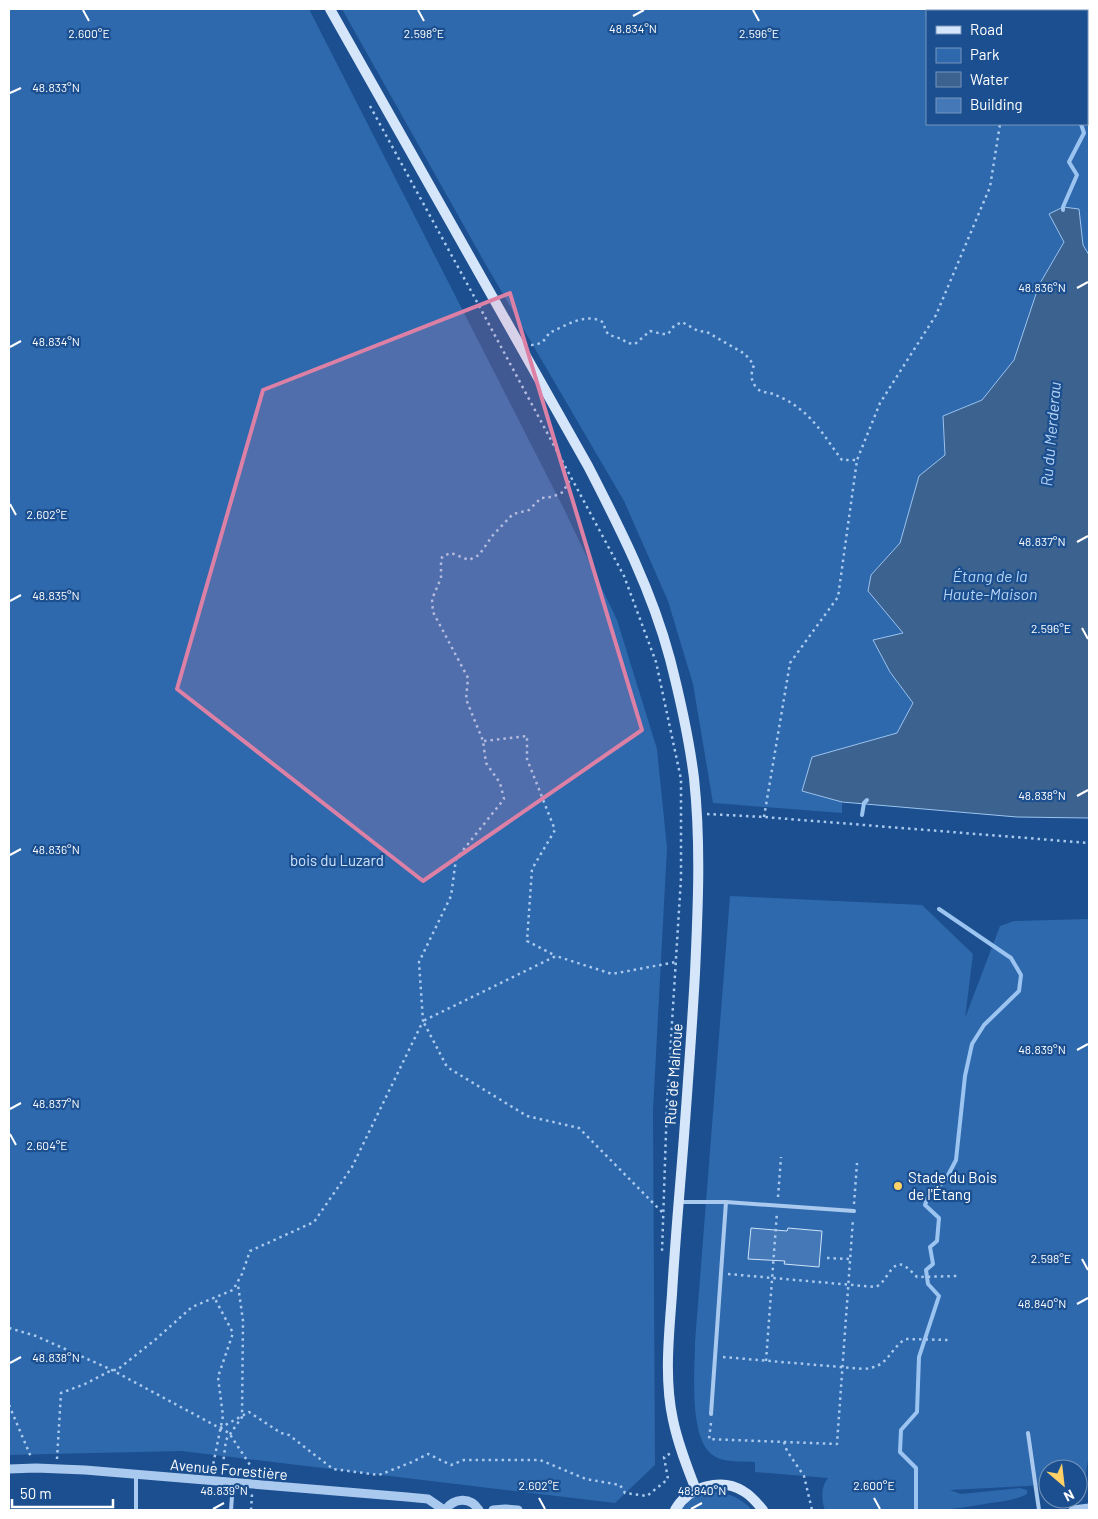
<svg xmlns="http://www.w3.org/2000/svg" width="1098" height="1519" font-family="Barlow,sans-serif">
<rect width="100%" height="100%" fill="#1b4f8f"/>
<g fill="#2e69ad" fill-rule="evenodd">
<path d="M9 9H309L564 509 617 620 657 749 667 848 653 1110 655 1465 615 1503 181 1451 9 1455Z"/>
<path d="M342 9H1089V255L1083 245 1079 209 1049 214 1064 241 1039 285 1014 360 982 400 943 416 945 455 919 476 900 543 871 575 868 591 904 634 873 640 890 672 913 703 898 733 812 757 802 791 842 802V813L713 803 693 684 668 601 624 501 486 265ZM927 11H1087V124H927Z"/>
<path d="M730 896 922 905 973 954 965 1018 1000 926 1014 921 1089 919V1454L1085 1479 1078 1480V1469H1048V1484L1028 1486 950 1490 961 1494 1020 1488 1027 1490V1494C1011 1502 1002 1501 985 1504 969 1507 953 1509 938 1510 927 1511 917 1507 906 1510H825C821 1500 821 1486 828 1478L755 1472V1462C742 1461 725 1463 714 1456 688 1440 695 1370 695 1342Z"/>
<path d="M715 1492C730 1493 742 1499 752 1510H680C689 1499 700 1493 715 1492Z"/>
</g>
<path fill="#3c6290" stroke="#9cc4f0" d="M1063 207 1079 209 1083 245 1089 255V818L1017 817 842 802 802 791 812 757 897 733 913 703 890 672 873 640 903 633 868 591 871 575 900 543 919 476 945 455 943 416 982 400 1014 360 1039 285 1064 242 1049 214Z"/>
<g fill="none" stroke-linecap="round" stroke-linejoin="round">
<g stroke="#9cc4f0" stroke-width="4">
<path d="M1076 9V11"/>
<path d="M1087 49 1088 61 1087 62"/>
<path d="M1063 210V207L1077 175 1069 162 1084 133 1081 124"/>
<path d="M862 815 864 803 867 800"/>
<path d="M916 1510V1468L900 1452 901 1430 917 1412 919 1357 939 1296 928 1284 926 1270 933 1264 930 1247 937 1241 939 1218 925 1205 929 1194 945 1181 956 1160 965 1076 972 1044 984 1025 1019 991 1021 975 1011 958 939 909"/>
</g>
</g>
<path fill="#4478b7" stroke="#cfe3fa" d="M751 1228 787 1231 788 1228 822 1231 819 1267 784 1264 785 1261 748 1259Z"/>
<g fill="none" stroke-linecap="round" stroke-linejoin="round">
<g stroke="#a9c9ee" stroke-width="2.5" stroke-dasharray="2.5 4" stroke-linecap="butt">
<path d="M1020 11 1021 9"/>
<path d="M370 106 470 289 624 576 656 662 681 779V878L667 1103 662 1252"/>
<path d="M531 345C540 345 545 341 549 333 565 326 587 311 604 323L605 330 609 335 622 339 627 343 635 344 650 331 662 334H668L674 326 682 322 698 331 707 332 745 354 754 365C751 373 750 380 756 387 760 393 767 392 773 394 781 397 791 402 797 407 816 420 828 442 842 460H856"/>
<path d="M484 741 527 736V759L555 830 532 869 527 941 556 956"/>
<path d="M707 814 764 817 1089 843"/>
<path d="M764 817 790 663 838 597 857 460 880 403 936 315 990 187 1000 124"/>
<path d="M778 1197 781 1157"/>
<path d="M854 1204 857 1163"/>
<path d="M662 1212 579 1128 527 1116 447 1067 423 1021 556 956 612 974 676 962"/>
<path d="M827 1258 850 1259"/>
<path d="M728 1274 875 1287C887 1284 891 1258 905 1266 909 1269 913 1273 917 1277L959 1276"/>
<path d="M9 1328 36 1336 112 1370 229 1433 256 1474"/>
<path d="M723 1357 864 1369C890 1366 887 1352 905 1339L949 1340"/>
<path d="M766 1361 777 1212"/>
<path d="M9 1405 31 1457"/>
<path d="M711 1423 709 1439 837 1444 853 1219"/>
<path d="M220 1428 249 1412 281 1433 289 1435 333 1469 379 1475 412 1462 428 1454 451 1465 464 1460H540L586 1479 620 1485 625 1493 647 1496 668 1479 664 1457 671 1453"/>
<path d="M784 1442 787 1451 804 1476 812 1510"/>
<path d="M57 1459 61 1393 85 1384 112 1370H117L156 1339 192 1307 233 1290 242 1274 250 1251 314 1222 352 1167 423 1021 419 962 451 896 456 859 504 799 500 783 486 763 483 741 466 699 468 678 433 612 432 599 441 578V559L443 556 451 553 469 560 479 555 493 535 513 514 529 510 541 498 552 497 563 492 571 478"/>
<path d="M212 1470 223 1416 218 1377 233 1333 214 1297"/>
<path d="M222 1472 226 1440 242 1417 243 1321 238 1285"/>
<path d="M251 1510 252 1494"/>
</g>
<g stroke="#a9c9ee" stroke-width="4">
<path d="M681 1202H726L854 1211"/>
<path d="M711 1414 726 1202"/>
<path d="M1028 1433 1039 1510"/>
<path d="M136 1475V1510"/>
<path d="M231 1510 233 1483"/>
</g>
<g stroke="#a9c9ee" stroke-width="9">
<path d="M9 1469 36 1468 85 1470 407 1497 428 1499 444 1510"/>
<path d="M445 1510C454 1498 470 1496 479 1510"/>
<path d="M493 1510 505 1509 518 1510"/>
<path d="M1073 1510 1089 1508"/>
</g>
<g stroke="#d6e6fa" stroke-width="10">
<path d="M330 9 588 466C620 528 652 591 670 659 680 698 689 738 694 778 701 843 698 908 695 973 692 1028 688 1082 684 1136 680 1189 675 1241 672 1294 669 1335 664 1379 673 1420 678 1444 687 1467 696 1490"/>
<path d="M675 1510C688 1487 721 1477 743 1491 752 1496 757 1503 763 1510"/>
</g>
</g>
<path fill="#dd80a5" fill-opacity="0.2" stroke="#dd80a5" stroke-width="4" stroke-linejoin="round" d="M510 293 642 730 423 881 177 689 263 390Z"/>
<path fill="none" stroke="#fff" stroke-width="2" d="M83 10 89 21M418 10 424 21M753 10 759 21M633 16 644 10M10 93 21 88M1077 288 1088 282M10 347 21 341M10 504 16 515M1077 542 1088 536M10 601 21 595M1082 628 1088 639M1077 796 1088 790M10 855 21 849M1077 1050 1088 1044M10 1109 21 1103M10 1134 16 1145M1082 1259 1088 1270M1077 1304 1088 1298M10 1363 21 1357M539 1498 545 1509M874 1498 880 1509M213 1509 224 1503M691 1509 702 1503"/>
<circle fill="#ffd166" stroke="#1b4f8f" stroke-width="2" cx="898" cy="1186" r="5"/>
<g text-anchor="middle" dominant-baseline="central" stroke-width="4.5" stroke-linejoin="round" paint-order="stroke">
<g font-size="15" fill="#cfe3fa" stroke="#1b4f8f">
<text x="337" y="860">bois du Luzard</text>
</g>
<g font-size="15" fill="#fff" stroke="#1b4f8f">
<text transform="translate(673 1074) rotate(-86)">Rue de Malnoue</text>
<text transform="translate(229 1469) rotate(5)">Avenue Forestière</text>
</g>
<g font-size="15" fill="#fff" stroke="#1b4f8f" text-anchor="start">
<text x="908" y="1177">Stade du Bois<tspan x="908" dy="17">de l'Étang</tspan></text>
</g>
<g font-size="16" font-style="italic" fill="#b5d3f5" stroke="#1b4f8f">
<text transform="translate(1050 434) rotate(-85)">Ru du Merderau</text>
<text x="990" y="575">Étang de la<tspan x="990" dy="18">Haute-Maison</tspan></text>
</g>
</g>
<g font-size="12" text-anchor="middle" fill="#fff" stroke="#1b4f8f" stroke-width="4.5" stroke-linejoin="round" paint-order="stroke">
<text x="633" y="33">48.834°N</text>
<text x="89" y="38">2.600°E</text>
<text x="424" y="38">2.598°E</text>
<text x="759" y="38">2.596°E</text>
<text x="56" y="92">48.833°N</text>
<text x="1042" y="292">48.836°N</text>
<text x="56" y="346">48.834°N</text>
<text x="47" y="519">2.602°E</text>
<text x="1042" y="546">48.837°N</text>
<text x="56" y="600">48.835°N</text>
<text x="1051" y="633">2.596°E</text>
<text x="1042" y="800">48.838°N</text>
<text x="56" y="854">48.836°N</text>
<text x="1042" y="1054">48.839°N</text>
<text x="56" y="1108">48.837°N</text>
<text x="47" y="1150">2.604°E</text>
<text x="1051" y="1263">2.598°E</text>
<text x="1042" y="1308">48.840°N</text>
<text x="56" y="1362">48.838°N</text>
<text x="539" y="1490">2.602°E</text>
<text x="874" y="1490">2.600°E</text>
<text x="224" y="1495">48.839°N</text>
<text x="702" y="1495">48.840°N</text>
</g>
<rect width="1098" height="1519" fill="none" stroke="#ffffff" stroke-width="20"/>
<rect x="926" y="10" width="162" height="115" fill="#1b4f8f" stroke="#7695bc"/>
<rect x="936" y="26" width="25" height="8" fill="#d6e6fa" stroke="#7695bc"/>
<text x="970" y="35" font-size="15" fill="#ffffff">Road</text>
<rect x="936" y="48" width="25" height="15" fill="#2e69ad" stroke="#7695bc"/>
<text x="970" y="60" font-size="15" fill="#ffffff">Park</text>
<rect x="936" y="72" width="25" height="15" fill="#3c6290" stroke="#7695bc"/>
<text x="970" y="85" font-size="15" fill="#ffffff">Water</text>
<rect x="936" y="98" width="25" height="15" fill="#4478b7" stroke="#7695bc"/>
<text x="970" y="110" font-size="15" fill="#ffffff">Building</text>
<g transform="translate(1063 1484) rotate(152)"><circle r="24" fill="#1b4f8f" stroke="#7695bc"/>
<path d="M0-4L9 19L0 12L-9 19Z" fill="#ffd166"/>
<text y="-8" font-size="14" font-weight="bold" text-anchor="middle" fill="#ffffff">N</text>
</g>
<path d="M12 1499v8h101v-8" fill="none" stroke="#ffffff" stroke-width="2.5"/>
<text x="20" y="1499" font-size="15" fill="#ffffff" stroke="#1b4f8f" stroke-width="4" paint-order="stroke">50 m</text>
</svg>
